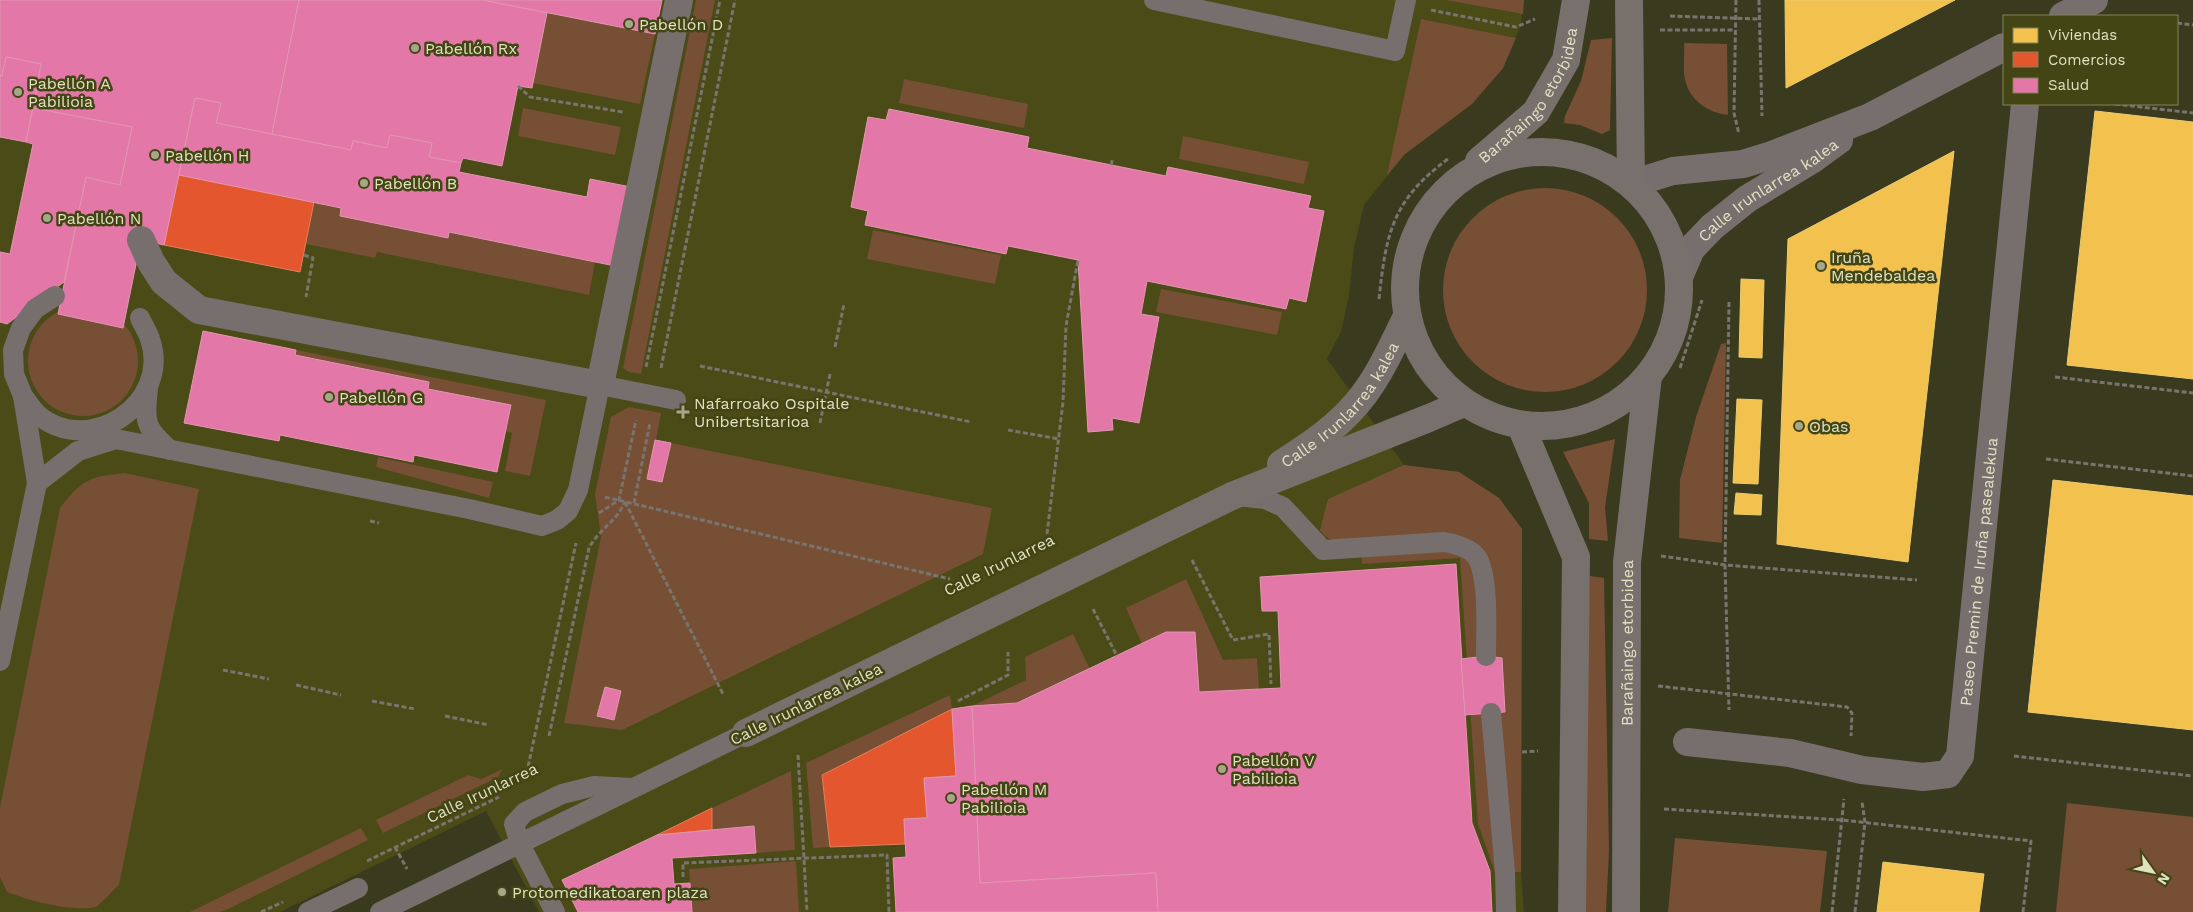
<svg xmlns="http://www.w3.org/2000/svg" width="2193" height="912" font-family="'Work Sans',sans-serif">
<rect width="100%" height="100%" fill="#3a3a1f"/>
<path fill="#4a4b16" d="M0 0H1524L1521 25 1503 68 1472 104 1405 154 1364 205 1354 248 1349 296 1341 332 1327 359 1404 465 1459 472 1499 498 1522 529 1521 872 1524 912H539L486 811 280 912H0Z"/>
<g fill="#764f35">
<path d="M696 0H715L641 374 629 372 623 368Z"/>
<path d="M1446 0H1524L1523 14Z"/>
<path d="M547 13 655 34 640 104 533 83Z"/>
<path d="M1421 19 1516 38 1503 68 1472 104 1405 154 1387 175Z"/>
<path d="M1612 38 1610 130 1602 134 1580 125 1564 123 1565 116 1581 81 1591 40Z"/>
<path d="M1684 43 1727 44 1728 115C1709 113 1691 101 1686 83 1682 71 1685 55 1684 43Z"/>
<path d="M904 79 1028 104 1024 128 899 103Z"/>
<path d="M523 108 621 127 615 155 518 136Z"/>
<path d="M1183 136 1309 162 1304 184 1179 159Z"/>
<circle cx="1545" cy="290" r="102"/>
<path d="M314 202 341 208 340 216 447 238 449 232 595 262 589 295 377 252 375 258 306 244Z"/>
<path d="M873 230 1001 255 995 284 867 259Z"/>
<path d="M1161 289 1282 312 1277 335 1156 312Z"/>
<circle cx="83" cy="361" r="55"/>
<path d="M1726 343 1722 543 1679 538 1680 480 1696 417 1721 344Z"/>
<path d="M296 350 546 400 530 476 505 471 512 433 505 431 428 389 295 355Z"/>
<path d="M629 407 661 413 656 440 992 508 983 554 622 730 564 723 601 537 595 494 611 417Z"/>
<path d="M1615 439 1605 507 1608 541 1589 539V503L1563 452Z"/>
<path d="M378 457 493 482 489 498 376 467Z"/>
<path d="M1404 465 1459 472 1499 498 1522 529 1521 872H1495L1478 824 1460 558 1362 564 1361 539C1346 540 1328 545 1320 530L1328 499Z"/>
<path d="M125 473 199 489 119 885C111 892 104 901 96 907 70 912 31 901 7 892L0 877V808L60 508C83 479 88 477 125 473Z"/>
<path d="M1590 576 1604 578 1609 851 1606 912H1584L1585 732Z"/>
<path d="M1186 579 1223 660 1257 658 1259 689 1199 692 1195 632 1166 633 1142 644 1126 608Z"/>
<path d="M1073 634 1090 669 1017 703 972 706 1026 680 1025 657Z"/>
<path d="M950 695 952 709 822 775 830 847 813 848 806 763Z"/>
<path d="M503 769 498 777 383 833 376 820 468 775 481 779Z"/>
<path d="M791 771 795 850 756 853 754 826 712 830V808Z"/>
<path d="M2067 803 2193 817V912H2056Z"/>
<path d="M361 828 368 840 226 910 219 912H190Z"/>
<path d="M1675 838 1827 851 1820 912H1668Z"/>
<path d="M796 861 799 912H692L689 869Z"/>
</g>
<g fill="#f2c14e" stroke="#eccb70">
<path d="M1785 0H1955L1786 88Z"/>
<path d="M2095 111 2193 122V379L2067 365Z"/>
<path d="M1954 151 1908 562 1777 544 1788 239Z"/>
<path d="M1741 279 1764 280 1762 358 1739 357Z"/>
<path d="M1737 399 1762 400 1758 484 1733 483Z"/>
<path d="M2053 480 2193 496V730L2028 712Z"/>
<path d="M1736 493 1762 495 1761 515 1734 514Z"/>
<path d="M1883 862 1984 874 1979 912H1877Z"/>
</g>
<g fill="#e4572e" stroke="#e2805a">
<path d="M179 175 314 202 300 272 164 245Z"/>
<path d="M952 709 956 776 924 778 927 818 904 819 905 844 830 847 822 775Z"/>
<path d="M712 808V830L657 835Z"/>
</g>
<g fill="#e377a8" stroke="#e297b0">
<path d="M0 0H299L272 134 216 123 221 103 195 98 164 245 141 240 123 328 58 314 86 177 120 185 132 127 33 108 41 64 6 57 2 76H0Z"/>
<path d="M299 0H483L547 13 532 88 518 86 502 166 463 158 461 163 429 157 432 143 390 135 387 148 353 141 351 150 272 134Z"/>
<path d="M483 0H662L655 34Z"/>
<path d="M6 57 41 64 26 142 0 137V76H2Z"/>
<path d="M195 98 221 103 216 123 351 150 353 141 387 148 390 135 432 143 429 157 461 163 459 172 587 197 590 179 631 187 615 266 449 232 448 238 340 216 341 208 179 175Z"/>
<path d="M33 108 132 127 120 185 86 177 64 282 7 324 0 322V252L10 254 33 144 26 142Z"/>
<path d="M889 109 1029 137 1027 148 1166 176 1168 167 1311 196 1308 208 1324 211 1306 302 1289 298 1286 309 1147 281 1141 314 1159 317 1139 423 1112 418 1113 430 1088 432 1078 260 1008 246 1006 254 865 225 868 211 851 207 868 117 886 120Z"/>
<path d="M203 331 296 350 295 355 429 382 428 389 511 405 497 472 414 455 413 462 280 435 279 441 184 423Z"/>
<path d="M655 440 671 443 662 482 647 479Z"/>
<path d="M1456 564 1472 823 1490 871 1492 912H1158L1156 873 980 883 972 706 1017 703 1166 632H1195L1199 692 1281 688 1278 611H1262L1260 577Z"/>
<path d="M1486 656 1502 658 1505 712 1465 715 1461 659Z"/>
<path d="M605 687 621 691 614 720 597 716Z"/>
<path d="M972 706 980 883 1156 873 1158 912H896L893 858 906 857 904 819 927 818 924 778 956 776 952 709Z"/>
<path d="M754 826 756 853 672 858 674 884 690 883 692 912H578L562 880 657 835Z"/>
</g>
<g fill="none" stroke-linecap="round" stroke-linejoin="round">
<g stroke="#79746d" stroke-width="3" stroke-dasharray="5 2.5" stroke-linecap="butt">
<path d="M1736 0 1734 113 1739 134"/>
<path d="M1759 0 1762 116"/>
<path d="M1431 10 1516 27 1535 19"/>
<path d="M1670 16 1759 19"/>
<path d="M2177 23 2193 25"/>
<path d="M1660 30H1735"/>
<path d="M518 86 530 97 623 112"/>
<path d="M2115 104 2193 113"/>
<path d="M1111 165 1113 158"/>
<path d="M304 255 313 258 306 297"/>
<path d="M1379 299C1386 234 1392 200 1448 159"/>
<path d="M1729 302 1725 565 1729 710"/>
<path d="M835 347 844 304"/>
<path d="M700 366 971 422"/>
<path d="M646 367 720 0"/>
<path d="M661 368 735 0"/>
<path d="M1680 368 1702 300"/>
<path d="M2055 377 2193 393"/>
<path d="M820 423 830 374"/>
<path d="M1008 430 1059 439"/>
<path d="M2046 459 2193 476"/>
<path d="M605 497 950 579"/>
<path d="M625 502 723 694"/>
<path d="M634 503 650 423"/>
<path d="M599 513 619 500 636 420"/>
<path d="M370 521 379 523"/>
<path d="M1047 534 1063 402 1066 326 1078 260"/>
<path d="M1661 556 1725 565 1917 580"/>
<path d="M1192 560 1233 640 1269 634 1271 684"/>
<path d="M1093 609 1117 656"/>
<path d="M223 670 269 679"/>
<path d="M296 685 341 695"/>
<path d="M1658 686 1847 707 1852 713 1851 736"/>
<path d="M372 701 415 709"/>
<path d="M958 701 1008 675V652"/>
<path d="M445 716 489 725"/>
<path d="M549 736 589 548C598 530 617 521 625 502"/>
<path d="M1522 752 1538 751"/>
<path d="M798 755 807 912"/>
<path d="M2014 756 2193 776"/>
<path d="M525 781 576 543"/>
<path d="M1664 809 1842 820 2031 841 2023 912"/>
<path d="M395 847 407 869"/>
<path d="M367 861 499 797"/>
<path d="M683 877V863L887 855 889 912"/>
<path d="M261 912 283 902"/>
<path d="M1832 912 1844 799"/>
<path d="M1855 912 1865 822 1862 802"/>
</g>
<g stroke="#776f6e" stroke-width="20">
<path d="M1154 0 1395 51 1406 0"/>
<path d="M148 389C144 422 145 428 170 450"/>
<path d="M23 396C27 401 32 409 37 414 89 459 172 403 150 339 148 332 143 325 140 318"/>
<path d="M37 483 23 396 14 374 13 350 21 328 35 309 55 296"/>
<path d="M1236 496 1265 499 1283 507 1323 550 1444 542C1455 544 1472 548 1478 559 1489 581 1486 631 1486 656"/>
<path d="M0 661 37 483 78 451 116 439 469 509 542 526 557 520 568 511 578 490 600 385 676 400"/>
<path d="M1505 872 1506 912"/>
<path d="M308 912 358 888"/>
<path d="M380 912 746 733"/>
<path d="M555 912 520 844 514 824 525 812 562 794 594 786 633 788"/>
</g>
<path stroke="#776f6e" stroke-width="28" d="M141 240 151 262 164 282 199 310 600 385 679 0"/>
<path stroke="#776f6e" stroke-width="28" id="s1" d="M1687 742 1790 753 1862 770 1923 777 1948 774 1960 756 2025 104"/>
<g stroke="#776f6e" stroke-width="28">
<path d="M2063 16 2094 0"/>
<path d="M1631 184 1673 171 1743 164 1769 156 1870 117 2004 47"/>
<path id="s2" d="M1679 277 1691 249 1712 227 1747 199 1813 159 1839 140"/>
</g>
<g stroke="#78706c" stroke-width="28">
<path d="M1629 0 1631 184"/>
<circle cx="1542" cy="289" r="137"/>
<path id="s3" d="M1479 161 1536 112 1566 60 1576 0"/>
<path d="M1521 426 1576 557 1572 912"/>
<path id="s4" d="M1281 464C1306 448 1329 433 1349 412 1375 386 1391 349 1407 316"/>
<path d="M746 733 1232 496 1429 418 1464 403"/>
<path id="s5" d="M1626 912 1627 562 1648 376"/>
</g>
<path stroke="#776f6e" stroke-width="20" d="M1491 713 1505 872"/>
</g>
<g fill="#a5a788" stroke="#444514" stroke-width="2">
<circle cx="629" cy="24" r="5"/>
<circle cx="415" cy="48" r="5"/>
<circle cx="18" cy="92" r="5"/>
<circle cx="155" cy="155" r="5"/>
<circle cx="364" cy="183" r="5"/>
<circle cx="47" cy="218" r="5"/>
<circle cx="1821" cy="266" r="5"/>
<circle cx="329" cy="397" r="5"/>
<path d="M680.5 404.5h5v5h5v5h-5v5h-5v-5h-5v-5h5z"/>
<circle cx="1799" cy="426" r="5"/>
<circle cx="1222" cy="769" r="5"/>
<circle cx="951" cy="798" r="5"/>
<circle cx="502" cy="892" r="5"/>
</g>
<g text-anchor="middle" dominant-baseline="central" stroke-width="5" stroke-linejoin="round" paint-order="stroke">
<g font-size="16" fill="#dfe1c1" stroke="#444514" text-anchor="start">
<text x="639" y="24">Pabellón D</text>
<text x="425" y="48">Pabellón Rx</text>
<text x="28" y="83">Pabellón A<tspan x="28" dy="18">Pabilioia</tspan></text>
<text x="165" y="155">Pabellón H</text>
<text x="374" y="183">Pabellón B</text>
<text x="57" y="218">Pabellón N</text>
<text x="1831" y="257">Iruña<tspan x="1831" dy="18">Mendebaldea</tspan></text>
<text x="339" y="397">Pabellón G</text>
<text x="694" y="403">Nafarroako Ospitale<tspan x="694" dy="18">Unibertsitarioa</tspan></text>
<text x="1809" y="426">Obas</text>
<text x="1232" y="760">Pabellón V<tspan x="1232" dy="18">Pabilioia</tspan></text>
<text x="961" y="789">Pabellón M<tspan x="961" dy="18">Pabilioia</tspan></text>
<text x="512" y="892">Protomedikatoaren plaza</text>
</g>
<g font-size="16" fill="#dfe1c1" stroke="#444514">
<text stroke="none"><textPath href="#s3" startOffset="85">Barañaingo etorbidea</textPath></text>
<text stroke="none"><textPath href="#s2" startOffset="128">Calle Irunlarrea kalea</textPath></text>
<text stroke="none"><textPath href="#s4" startOffset="85">Calle Irunlarrea kalea</textPath></text>
<text transform="translate(999 565) rotate(-26)">Calle Irunlarrea</text>
<text stroke="none"><textPath href="#s1" startOffset="471">Paseo Premin de Iruña pasealekua</textPath></text>
<text stroke="none"><textPath href="#s5" startOffset="269">Barañaingo etorbidea</textPath></text>
<text transform="translate(806 704) rotate(-26)">Calle Irunlarrea kalea</text>
<text transform="translate(482 793) rotate(-25)">Calle Irunlarrea</text>
</g>
</g>
<rect x="2003" y="15" width="175" height="90" fill="#444514" stroke="#828359"/>
<rect x="2013" y="28" width="25" height="15" fill="#f2c14e" stroke="#828359"/>
<text x="2048" y="40" font-size="15" fill="#dfe1c1">Viviendas</text>
<rect x="2013" y="52" width="25" height="15" fill="#e4572e" stroke="#828359"/>
<text x="2048" y="65" font-size="15" fill="#dfe1c1">Comercios</text>
<rect x="2013" y="78" width="25" height="15" fill="#e377a8" stroke="#828359"/>
<text x="2048" y="90" font-size="15" fill="#dfe1c1">Salud</text>
<g transform="translate(2153 872) rotate(123)" stroke="#444514" stroke-width="4" paint-order="stroke">
<path d="M0-4L9 19L0 12L-9 19Z" fill="#dfe1c1"/>
<text y="-8" font-size="14" font-weight="bold" text-anchor="middle" fill="#dfe1c1">N</text>
</g>
</svg>
